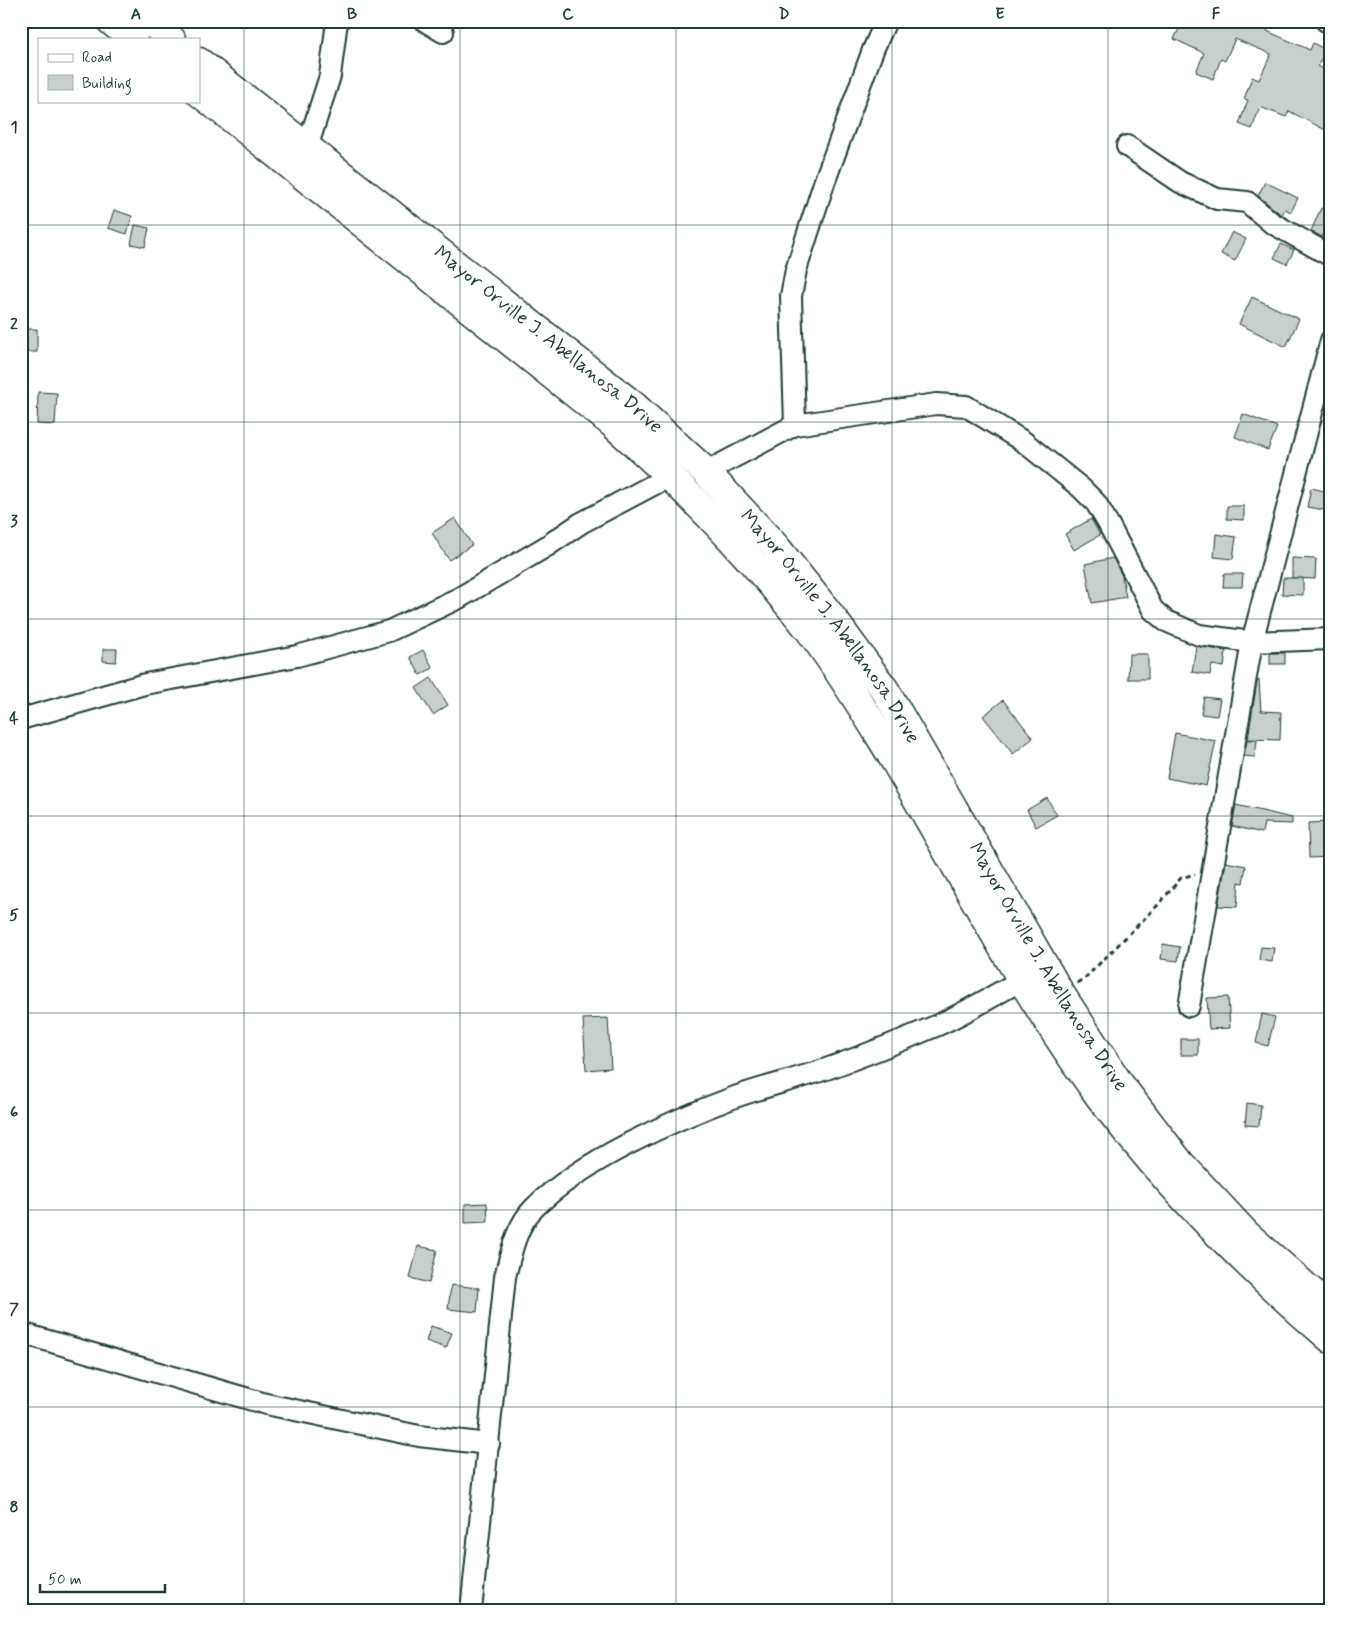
<svg xmlns="http://www.w3.org/2000/svg" width="1352" height="1632" font-family="Mynerve,sans-serif">
<rect width="100%" height="100%" fill="#fff"/>
<filter id="ink" filterUnits="userSpaceOnUse"><feTurbulence type="fractalNoise" baseFrequency=".02" numOctaves="2"/><feDisplacementMap in="SourceGraphic" scale="10" xChannelSelector="R" yChannelSelector="G"/><feConvolveMatrix kernelMatrix="1 2 1 2 8 2 1 2 1" color-interpolation-filters="sRGB"/></filter>
<g filter="url(#ink)">
<g fill="#c7cfcc" stroke="#1f3d34">
<path d="M1183 21H1270L1267 31 1310 50 1313 43 1326 50 1318 66 1331 73V133L1289 111 1286 117 1260 107 1252 129 1239 124 1248 100 1244 99 1252 77 1259 80 1271 54 1235 39 1225 61 1221 59 1213 79 1196 72 1204 53 1174 39Z"/>
<path d="M1265 182 1298 198 1291 212 1285 209 1282 215 1258 196Z"/>
<path d="M1321 208 1331 213V219L1322 237 1311 231Z"/>
<path d="M114 210 132 216 127 234 108 228Z"/>
<path d="M135 225 149 228 145 247 131 244Z"/>
<path d="M1232 232 1246 239 1235 261 1221 254Z"/>
<path d="M1281 244 1294 250 1287 264 1274 258Z"/>
<path d="M1252 297 1299 319 1286 347 1239 324Z"/>
<rect x="21" y="329" width="16" height="23"/>
<path d="M38 392 57 393 55 425 37 424Z"/>
<path d="M1243 414 1277 427 1268 450 1235 437Z"/>
<path d="M1311 488 1329 492 1325 510 1307 507Z"/>
<path d="M1227 506H1244V520L1227 519Z"/>
<path d="M455 518 472 545 449 560 432 533Z"/>
<path d="M1091 519 1100 535 1074 550 1065 534Z"/>
<path d="M1216 534 1236 537 1233 559 1214 557Z"/>
<path d="M1113 558 1122 576 1126 597 1092 603 1085 564Z"/>
<path d="M1292 558 1316 559 1315 579 1292 578Z"/>
<path d="M1224 574H1243L1242 587H1223Z"/>
<path d="M1283 578H1303V595L1282 594Z"/>
<path d="M1196 646 1226 651 1224 667 1212 665 1210 675 1192 672Z"/>
<path d="M103 649H117L116 662 103 661Z"/>
<path d="M423 650 433 668 420 675 410 657Z"/>
<rect x="1270" y="653" width="15" height="11"/>
<path d="M1129 654H1148V679H1128Z"/>
<path d="M431 678 448 705 433 715 416 688Z"/>
<path d="M1259 680 1261 711 1281 712 1280 740 1248 739 1257 681Z"/>
<path d="M1204 697 1220 699 1217 716 1201 714Z"/>
<path d="M1003 700 1033 738 1013 754 983 716Z"/>
<path d="M1175 733 1216 741 1206 786 1167 778Z"/>
<path d="M1247 740H1257L1255 757 1244 756Z"/>
<path d="M1047 798 1057 815 1036 827 1027 810Z"/>
<path d="M1236 805 1292 818V824L1264 823 1262 833 1232 826Z"/>
<path d="M1331 822V857L1309 858 1308 823Z"/>
<path d="M1226 862 1246 866 1243 883 1239 882 1237 907 1218 906Z"/>
<path d="M1163 944 1180 947 1178 961 1161 959Z"/>
<path d="M1261 947 1274 948 1272 962 1259 960Z"/>
<path d="M1228 997 1230 1028 1209 1029 1207 998Z"/>
<path d="M1262 1014 1275 1017 1268 1046 1256 1043Z"/>
<path d="M608 1018 611 1068 586 1070 583 1019Z"/>
<rect x="1181" y="1039" width="17" height="16"/>
<path d="M1247 1103 1261 1105 1259 1126 1245 1125Z"/>
<path d="M487 1203 488 1222 465 1223V1204Z"/>
<path d="M418 1246 437 1250 429 1283 410 1278Z"/>
<path d="M451 1285 479 1288 477 1312 448 1309Z"/>
<path d="M431 1326 452 1333 446 1348 426 1341Z"/>
</g>
<g fill="none" stroke-linecap="round" stroke-linejoin="round">
<g stroke="#1f3d34" stroke-width="24">
<g id="minor">
<path d="M425 21 443 32"/>
<path d="M1326 21 1331 23"/>
<path d="M1127 146 1180 182 1217 199 1247 202 1272 223 1331 256"/>
<path d="M307 148 330 76 337 21"/>
<path d="M795 425 791 296 796 270 824 183 873 50 886 21"/>
<path d="M706 472 795 425 936 404 966 406 1024 442 1081 488 1096 503 1109 525 1153 610 1166 621 1199 635 1252 642 1331 639"/>
<path d="M21 719 145 684 297 656 389 631 459 598 547 546 581 523 672 475"/>
<path d="M1189 1006 1252 642 1331 340"/>
<path d="M21 1333 266 1404 419 1436 489 1444"/>
<path d="M471 1611 505 1277C511 1253 516 1226 534 1208 581 1161 673 1120 735 1097 766 1086 798 1079 829 1068 866 1055 903 1040 938 1025 967 1012 994 995 1022 980"/>
</g>
</g>
<g stroke="#1f3d34" stroke-width="31">
<g id="secondary">
<path d="M111 21 133 39"/>
<path d="M150 21 171 39"/>
<path id="s1" d="M199 62 634 406 706 472 775 546 830 615 885 690 1060 993 1118 1082 1180 1163 1246 1234 1331 1309"/>
<path d="M199 92 612 423C670 474 723 527 773 586 785 601 799 616 811 632 918 779 991 950 1100 1097 1167 1187 1246 1266 1331 1339"/>
</g>
</g>
<path stroke="#1f3d34" stroke-width="3" stroke-dasharray="5 4" stroke-linecap="butt" d="M1077 983 1085 978 1157 906 1181 878 1195 874"/>
<use href="#minor" stroke="#fff" stroke-width="20"/>
<use href="#secondary" stroke="#fff" stroke-width="28"/>
</g>
</g>
<path fill="none" stroke="#1f3d34" stroke-width="1" stroke-opacity="0.55" d="M244 21V1611M460 21V1611M676 21V1611M892 21V1611M1108 21V1611M21 225H1331M21 422H1331M21 619H1331M21 816H1331M21 1013H1331M21 1210H1331M21 1407H1331"/>
<g text-anchor="middle" dominant-baseline="central" stroke-width="5" stroke-linejoin="round" paint-order="stroke">
<g font-size="20" fill="#1f3d34" stroke="#fff">
<text stroke="none"><textPath href="#s1" startOffset="446">Mayor Orville J. Abellanosa Drive</textPath></text>
<text stroke="none"><textPath href="#s1" startOffset="851">Mayor Orville J. Abellanosa Drive</textPath></text>
<text stroke="none"><textPath href="#s1" startOffset="1256">Mayor Orville J. Abellanosa Drive</textPath></text>
</g>
</g>
<rect width="1352" height="1632" fill="none" stroke="#fff" stroke-width="55"/>
<rect x="38" y="38" width="162" height="65" fill="#ffffff" stroke="#a5b1ae"/>
<rect x="48" y="54" width="25" height="8" fill="#ffffff" stroke="#a5b1ae"/>
<text x="82" y="62" font-size="15" fill="#1f3d34">Road</text>
<rect x="48" y="75" width="25" height="15" fill="#c7cfcc" stroke="#a5b1ae"/>
<text x="82" y="88" font-size="15" fill="#1f3d34">Building</text>
<path d="M40 1584v8h125v-8" fill="none" stroke="#1f3d34" stroke-width="2.5"/>
<text x="48" y="1584" font-size="15" fill="#1f3d34" stroke="#ffffff" stroke-width="4" paint-order="stroke">50 m</text>
<rect x="28" y="28" width="1296" height="1576" fill="none" stroke="#1f3d34" stroke-width="2"/>
<g font-size="16" text-anchor="middle" font-weight="bold" fill="#1f3d34">
<text x="136" y="19">A</text>
<text x="352" y="19">B</text>
<text x="568" y="19">C</text>
<text x="784" y="19">D</text>
<text x="1000" y="19">E</text>
<text x="1216" y="19">F</text>
<text x="14" y="132">1</text>
<text x="14" y="329">2</text>
<text x="14" y="526">3</text>
<text x="14" y="723">4</text>
<text x="14" y="920">5</text>
<text x="14" y="1117">6</text>
<text x="14" y="1314">7</text>
<text x="14" y="1512">8</text>
</g>
</svg>
